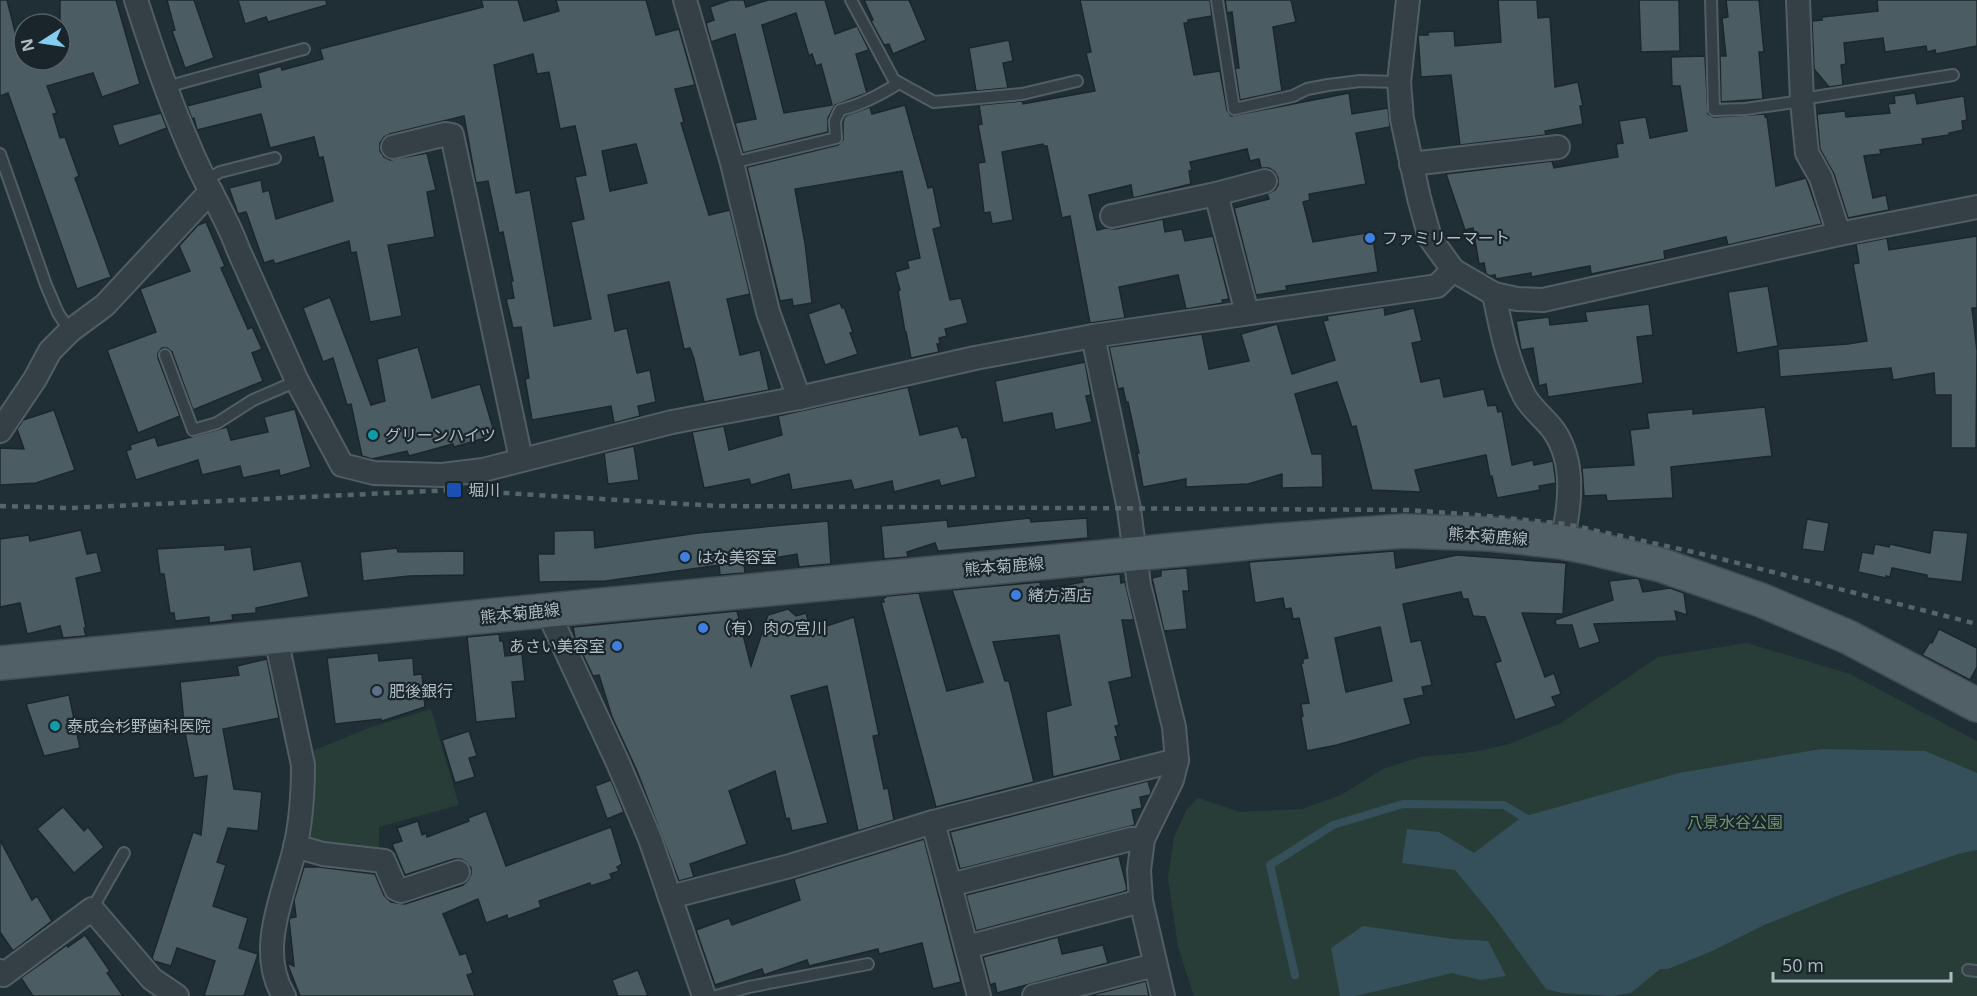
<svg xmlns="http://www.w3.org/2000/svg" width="1977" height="996" font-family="'Open Sans','Noto Sans JP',sans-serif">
<rect width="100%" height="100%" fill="#202f35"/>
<g fill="#283d37">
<path d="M1747 643 1850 674 1977 741V996H1194L1178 947 1168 878 1174 837 1187 809 1198 798 1240 812 1302 809 1341 795 1383 769 1420 757 1473 752 1509 744 1561 723 1658 657Z"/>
<path d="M431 709 459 805 379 827V850L312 843 305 834 310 752 371 727Z"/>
</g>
<g fill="#35505b">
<path d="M1821 749 1925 751 1977 773V850L1958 854 1842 894 1764 925 1712 951 1668 969H1660L1631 993 1613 996 1562 993 1546 989 1493 916 1455 870 1402 863 1407 829 1439 832 1474 853 1522 817 1679 773Z"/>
<path d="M1363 926 1453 939 1488 941 1506 976 1480 980 1452 973 1356 996H1340L1331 948Z"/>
</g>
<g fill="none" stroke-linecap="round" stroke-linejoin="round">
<path stroke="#35505b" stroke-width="8" d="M1295 975 1270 865 1333 825 1403 804 1504 805 1530 821"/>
</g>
<g fill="#4c5c63" stroke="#1b272c" stroke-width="1.5" fill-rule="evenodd">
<path d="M0 0H7L21 55 24 54V60H60V0H116L140 84 102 97 93 73 47 86 57 113 53 114 60 138 65 137 79 176 75 178 111 277 77 289 8 93 0 96Z"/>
<path d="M167 0H194L214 58 185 68 172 31 175 30Z"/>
<path d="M238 0H326L327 5 268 22 266 17 245 24Z"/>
<path d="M481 0H518L524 21 559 11 556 0H646L656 35 679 29 695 85 675 89 684 122 681 123 709 215 730 210 750 294 727 299 740 355 760 350 769 390 704 402 694 359 690 348 684 349 669 282 608 295 615 331 627 328 637 373 650 370 656 402 638 406 640 416 614 423 611 406 532 420 525 379 529 378 521 327 513 328 506 299 514 298 511 281H513L503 232 499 233 488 181 476 183 464 116 390 134 384 137 380 143V151L384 157 390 160 427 153 436 190 427 192 435 237 388 245 402 316 370 322 356 252 351 253 349 241 275 264 273 260 264 263 246 212 238 214 229 188 261 180 263 192 269 190 276 219 333 201 323 157 319 158 314 137 270 148 261 114 197 130 194 118 192 119 187 106 261 87 258 73 281 66 282 70 323 59 320 49 483 7ZM533 54 537 74 549 72 560 129 575 126 586 175 575 177 584 219 571 222 591 319 554 326 530 190 516 193 494 65ZM636 144 647 183 610 191 602 151Z"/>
<path d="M730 0H744L746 7 768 0H825L835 34 857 26 869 50 856 54 867 93 835 105 828 118V132L743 153 735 123 756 119 735 34 711 42 706 23 714 20 710 7ZM796 13 809 56 812 54 816 66 821 64 832 105 784 113 762 25Z"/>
<path d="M864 0H909L926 40 893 54 889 44 884 45 871 21 873 20Z"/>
<path d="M1080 0H1210L1212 16 1188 20V23H1184L1194 75 1220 71 1227 110 1231 116 1349 93 1352 114 1388 108 1390 127 1356 133 1366 184 1309 194 1310 200 1303 202 1313 242 1372 232 1378 272 1286 286 1287 290 1256 295 1234 208 1269 199 1267 194 1275 190 1278 185V178L1275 172 1269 168H1261L1259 159 1250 161 1247 149 1190 162 1192 170 1189 171 1191 184 1133 198 1131 185 1089 195 1097 230 1106 228 1115 229 1163 219 1165 232 1182 229 1185 241 1213 236 1229 299 1222 300 1223 303 1186 309 1178 275 1119 287 1125 318 1090 323 1070 216 1062 218 1047 146H1044L1043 144 1002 152 1013 220 992 224 990 212 984 213 978 163 985 162 978 125 982 124 979 105 1022 101 1023 104 1095 91 1086 53 1091 52Z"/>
<path d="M1225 0H1291L1296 22 1273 27 1282 91 1240 100 1235 68H1239L1232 12 1227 13Z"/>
<path d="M1498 0H1537L1538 18 1550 17 1555 87 1578 82 1583 106H1580L1583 124 1545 131 1546 135 1460 145 1451 75 1421 77 1418 35H1428V32L1454 31 1455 46 1501 42Z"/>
<path d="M1639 0H1679L1680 51 1641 52Z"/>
<path d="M1726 0H1759L1764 52H1759L1763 99 1721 102 1720 56H1726L1722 18 1728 17Z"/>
<path d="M1877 0H1977V46L1936 54 1935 50 1927 52 1926 46 1885 52 1883 38 1844 43 1846 64 1841 65 1843 85 1829 87 1814 69 1812 21 1822 20V17L1878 11Z"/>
<path d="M1009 40 1013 61 1003 63 1008 88 976 91 969 48Z"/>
<path d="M1705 56 1708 114 1714 117 1765 114V117H1767L1776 186 1806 178 1822 224 1728 245 1726 237 1664 251 1665 259 1591 274 1590 266 1531 277V273L1496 279 1495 275 1490 276 1486 274 1484 263 1479 264 1473 228 1465 230 1446 174 1552 161 1554 168 1618 157 1616 144 1623 143 1619 121 1646 117 1650 138 1687 131 1680 86H1672L1671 57Z"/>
<path d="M1915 93 1917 104 1964 96 1967 120 1962 121 1963 130 1949 133V135L1922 139 1923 144 1880 150 1881 154 1864 156 1873 198 1886 195 1889 210 1848 218 1834 174 1820 149 1817 114 1845 111 1846 117 1890 113 1888 104 1895 103 1894 96Z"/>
<path d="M905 105 928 188 933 187 941 227 933 229 950 300 961 298 968 323 945 329 947 336 939 338 940 344H937L939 352 911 358 906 332H905L898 291 900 290 895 272 909 268 907 261 920 258 902 171 795 189 805 243 812 303 793 306 792 299 780 301 747 167 838 145 843 140V122L845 116 870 107 872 114Z"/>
<path d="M161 113 167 128 119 146 112 125Z"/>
<path d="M206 222 225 266 221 268 248 329 252 327 262 349 252 353 263 381 193 410 172 352 167 348H162L158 353V358L180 416 138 433 107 350 156 332 140 289 190 271 179 246 198 225Z"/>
<path d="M1977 236V308H1972L1977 351 1976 448H1951V395H1935L1934 373 1893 380 1891 368 1780 377 1778 349 1848 344 1867 341 1853 264 1859 263 1856 244 1887 238 1889 250Z"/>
<path d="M1768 286 1778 346 1737 353 1728 292Z"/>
<path d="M330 297 371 405 385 401 377 359 418 347 432 398 480 384 495 435 454 447 453 444 409 456 407 451 372 459 362 456 351 404 347 405 333 358 323 362 303 308Z"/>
<path d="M840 303 842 308 844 307 853 332 850 333 858 354 825 365 808 314Z"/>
<path d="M1649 304 1653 335 1637 337 1643 383 1548 397 1546 384 1539 386 1533 348 1521 350 1516 321 1549 317 1550 325 1587 321 1585 312Z"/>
<path d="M1384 307 1385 315 1414 308 1422 341 1412 343 1421 382 1440 378 1444 397 1484 389 1488 406 1496 405 1498 412 1502 411 1512 465 1533 460 1534 465 1553 461 1556 483 1539 486 1540 490 1497 498 1492 476 1490 477 1486 455 1415 470 1421 492 1372 490 1356 426 1352 427 1337 382 1295 394 1312 454H1322L1323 487 1282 488V474L1248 484 1186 487V479L1143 487 1137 453H1139L1128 402H1126L1123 388 1118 389 1109 347 1202 334 1209 369 1249 361 1241 334 1277 324 1292 374 1335 360 1323 321 1328 320 1327 316Z"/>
<path d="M1085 362 1091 395 1086 396 1092 422 1055 430 1052 413 1003 423 995 381Z"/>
<path d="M908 387 920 435 958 426 962 438 967 437 976 477 941 486 939 480 894 492 892 481 854 490 851 480 792 490 789 474 751 485 749 479 704 488 692 432 724 426 729 450 782 435 778 416Z"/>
<path d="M1765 407 1772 456 1671 467 1673 498 1607 501 1606 495 1584 496 1582 468 1634 465 1630 430 1649 428 1647 413 1693 409V414Z"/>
<path d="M295 409 311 467 280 476 279 470 243 478 240 466 202 475 198 460 136 480 126 451 131 449 130 445 155 437 158 446 227 427 231 440 268 432 264 417Z"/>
<path d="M54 410 75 470 36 483 0 485V448L24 449 17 429 23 420Z"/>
<path d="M634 446 639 480 608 484 604 453Z"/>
<path d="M1030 518 1031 522 1087 518 1088 538 938 551 935 543 907 552 908 557 884 559 881 526 947 520 948 527Z"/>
<path d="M1807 519 1829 523 1824 552 1802 549Z"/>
<path d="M828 521 831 564 799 567 797 554 744 563 745 573 720 575 719 565 606 581 539 582 538 554H554V531L594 530 595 548 698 533Z"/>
<path d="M81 530 87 554 97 552 102 572 76 578 86 628H84L86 636 63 638 60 626 27 634 20 603 0 607V539L29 535 30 541Z"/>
<path d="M1933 530 1968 533 1962 582 1927 578V575L1892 568 1890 577 1886 576V578L1858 572 1862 552 1873 554 1875 544 1889 547 1890 544 1930 553Z"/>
<path d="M225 545V550L251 547 254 570 301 561 309 597 256 608V613L232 615 233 620 209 623V617L175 621 174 613H170L164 574H160L157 549Z"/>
<path d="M397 548 398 552 464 551V575L409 576 363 581 360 552Z"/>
<path d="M1394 551 1396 568 1457 555 1566 563 1563 614 1522 613 1545 677 1554 673 1561 694 1552 697 1556 706 1515 720 1495 663 1501 661 1485 617 1473 616 1468 599H1463L1461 592 1403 604 1411 642 1421 640 1432 685 1422 687 1424 695 1404 699 1411 724 1337 745 1307 751 1301 717 1303 716 1301 704 1309 703 1301 663H1303V659L1308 658 1299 618 1293 619 1291 608 1285 609 1283 598 1255 603 1249 562ZM1380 627 1392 681 1346 692 1335 638Z"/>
<path d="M1187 568 1189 591H1183L1187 629 1164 631 1152 578 1161 576V570Z"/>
<path d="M1120 574 1121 583 1125 582 1134 620H1122L1132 677 1109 682 1119 725 1115 726 1118 736 1115 737 1121 760 1053 777 1046 712 1071 705 1059 635 993 642 1005 681H1009L1034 782 936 807 881 602H884L883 599 887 596 919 593 947 691 983 682 952 590 1040 582 1041 590 1083 582 1082 578Z"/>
<path d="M1636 578 1639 579 1643 592 1670 588 1684 593 1687 615 1675 611 1677 621 1594 624 1600 642 1579 649 1572 625H1556L1555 620 1613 600 1609 581Z"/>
<path d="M788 609 796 616 806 613 811 631 854 617 879 735 873 736 884 789 888 788 894 820 858 831 827 686 791 696 828 823 792 831 789 818 786 819 775 771 729 791 747 844 690 864 694 877 679 881 637 771 612 717 599 675 593 676 575 638 573 627 737 611 751 666 768 615Z"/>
<path d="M1939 629 1977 648V667L1970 680 1922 655 1930 642 1932 643Z"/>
<path d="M499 634 500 641H503L505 656 522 654 525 681 512 682 516 718 476 722 467 637Z"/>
<path d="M378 653 379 661 413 658 414 675 422 674 425 707 382 721 381 719 335 724 327 658Z"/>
<path d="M267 659 279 718 223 729 234 789 262 792 258 831 228 828 217 862 226 865 213 906 248 918 239 948 258 954 244 996H204L215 961 177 948 171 966 154 961 152 958 193 832 201 835 207 776 194 778 185 733 180 682 239 675 237 666Z"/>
<path d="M69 695 80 748 44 756 26 704Z"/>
<path d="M469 731 477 756 469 758 475 777 455 783 442 740Z"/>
<path d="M611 780 624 812 607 819 595 786Z"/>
<path d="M1148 781 1151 792 1150 795 1140 797 1142 808 1132 810 1135 825 960 869 950 832Z"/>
<path d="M63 807 84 831 88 827 104 847 74 873 37 829Z"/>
<path d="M486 811 506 866 611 827 622 864 617 867 619 871 610 874 612 879 591 886 590 883 539 901 541 907 508 919 507 915 486 923 478 899 443 914 460 955 466 953 473 973 467 975 475 996H300L287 963 294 966 289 920 290 918 296 917 294 900 304 867H319L375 874 384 895 391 902 405 904 463 885 468 880 471 874V868L466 862 461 859H454L405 875 392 844 402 841 397 828 418 821 422 835 426 833 427 837 469 821 468 818Z"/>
<path d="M924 839 961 982 933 989 922 943 879 954 878 949 809 966 807 960 764 975 762 969 715 985 696 930 729 918 732 925 800 900 794 879Z"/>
<path d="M0 840 32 900 37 896 52 921 13 951 0 932Z"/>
<path d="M1119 856 1126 884 1127 890 1123 892 976 931 966 895Z"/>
<path d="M85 935 110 971 107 973 123 996H33L21 978 67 945 68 947Z"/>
<path d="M1058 937 1062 954 1103 945 1108 963 997 993 995 983 990 985 983 957Z"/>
<path d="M638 970 648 996H618L612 980Z"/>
<path d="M1146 981 1149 996H1088Z"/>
</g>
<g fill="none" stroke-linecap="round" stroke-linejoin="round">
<g stroke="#515e63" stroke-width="14">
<g id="lane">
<path d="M851 0 894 80 934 102 1022 94 1077 81"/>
<path d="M1217 0 1234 109 1293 96 1307 89 1328 85 1360 81 1399 82"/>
<path d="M1711 0 1714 110 1745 109 1802 101"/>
<path d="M166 87 304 49"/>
<path d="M1802 99 1953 75"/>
<path d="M0 154 46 285 58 313 70 331"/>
<path d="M732 163 836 138 835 121 840 110C861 105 880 95 899 83"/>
<path d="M206 180 220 172 275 158"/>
<path d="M165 355 193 430 217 423 253 400 297 381"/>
<path d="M92 909 124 853"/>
<path d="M1968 970 1977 971"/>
<path d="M716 996 749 987 868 964"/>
</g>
</g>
<g stroke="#515e63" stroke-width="26">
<g id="street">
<path d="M136 0C152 50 169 100 190 148 204 183 225 213 238 249L297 381 342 465 374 473 442 475 483 470 672 422 799 398 975 358 1093 336 1437 286 1453 270"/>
<path d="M685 0 732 163 768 312 799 398"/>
<path d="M1408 0 1399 82 1402 119 1419 198 1430 238 1453 270 1494 294 1517 299 1543 300 1839 234 1977 207"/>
<path d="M1798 0 1802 101 1807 153 1821 178 1839 234"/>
<path d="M393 147 446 134 452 135 521 459"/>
<path d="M1411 164 1558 147"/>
<path d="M1112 216 1216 194"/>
<path d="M1494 294C1501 329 1508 363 1524 395 1531 409 1545 418 1554 431 1576 463 1570 506 1562 542"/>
<path d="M1247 313 1216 194 1265 181"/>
<path d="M1093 336 1129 509 1139 585 1174 727 1177 760 1172 780 1143 839 1139 870 1141 901 1163 996"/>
<path d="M0 431 35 379 50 351 70 331 105 305 211 191"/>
<path d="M547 610 618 763 650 839 704 996"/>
<path d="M276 638 303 765C303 792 301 822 295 848 284 894 256 951 284 996"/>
<path d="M933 822 950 885 1131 839H1143"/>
<path d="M295 846 323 854 384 861 396 889 401 891 458 872"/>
<path d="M950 885 979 996"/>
<path d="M670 897 790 866 933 822 1177 760"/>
<path d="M967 947 1141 901"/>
<path d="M0 971 3 975 92 909 152 979 177 996"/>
<path d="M1034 996 1155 965"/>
</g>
</g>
<g stroke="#404c52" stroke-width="36">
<path id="primary" d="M0 663 1268 541 1404 531 1490 534 1562 542 1587 547 1661 565 1761 600 1848 637 1977 705"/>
</g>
<use href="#lane" stroke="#344045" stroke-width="10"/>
<use href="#street" stroke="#344045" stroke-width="22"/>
<use href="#primary" stroke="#516066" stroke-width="33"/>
<path stroke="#56656c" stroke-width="4.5" stroke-dasharray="6 6" stroke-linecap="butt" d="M0 506 70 508 454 490 718 506 1409 510 1477 515 1566 524 1698 553 1977 624"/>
</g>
<g fill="#3f7fe0" stroke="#19252a" stroke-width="2">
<circle cx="1370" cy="238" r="6"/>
<circle cx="685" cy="557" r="6"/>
<circle cx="1016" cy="595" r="6"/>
<circle cx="703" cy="628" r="6"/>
<circle cx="617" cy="646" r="6"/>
</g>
<g fill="#0f9aa8" stroke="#19252a" stroke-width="2">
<circle cx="373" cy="435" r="6"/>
<circle cx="55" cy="726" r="6"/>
</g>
<rect fill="#1a4fb4" stroke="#19252a" stroke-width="2" x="446" y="482" width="16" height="16" rx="3"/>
<circle fill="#5c6f8a" stroke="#19252a" stroke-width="2" cx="377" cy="691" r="6"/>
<g text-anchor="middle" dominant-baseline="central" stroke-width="4.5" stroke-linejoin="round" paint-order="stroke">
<g font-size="16" fill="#aebbc2" stroke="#19252a" text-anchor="start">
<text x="1382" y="238">ファミリーマート</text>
<text x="385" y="435">グリーンハイツ</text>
<text x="468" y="490">堀川</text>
<text x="697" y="557">はな美容室</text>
<text x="1028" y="595">緒方酒店</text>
<text x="715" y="628">（有）肉の宮川</text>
<text x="605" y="646" text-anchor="end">あさい美容室</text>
<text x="389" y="691">肥後銀行</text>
<text x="67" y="726">泰成会杉野歯科医院</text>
</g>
<g font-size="16" fill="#aebbc2" stroke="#19252a">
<text transform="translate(1488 536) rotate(4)">熊本菊鹿線</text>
<text transform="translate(1004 566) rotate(-5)">熊本菊鹿線</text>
<text transform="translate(520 613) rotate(-6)">熊本菊鹿線</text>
</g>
<g font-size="16" fill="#70966f" stroke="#19252a">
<text x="1735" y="822">八景水谷公園</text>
</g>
</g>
<g transform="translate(42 42) rotate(258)"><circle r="28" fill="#19252a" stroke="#556167" stroke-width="1.5"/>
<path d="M0-4.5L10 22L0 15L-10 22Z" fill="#84cdf1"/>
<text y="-9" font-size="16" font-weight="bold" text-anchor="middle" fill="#aebbc2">N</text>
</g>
<path d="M1773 972v9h178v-9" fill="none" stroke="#aebbc2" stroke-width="3"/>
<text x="1782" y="972" font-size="18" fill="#aebbc2" stroke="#19252a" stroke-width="4.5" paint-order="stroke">50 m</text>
</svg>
